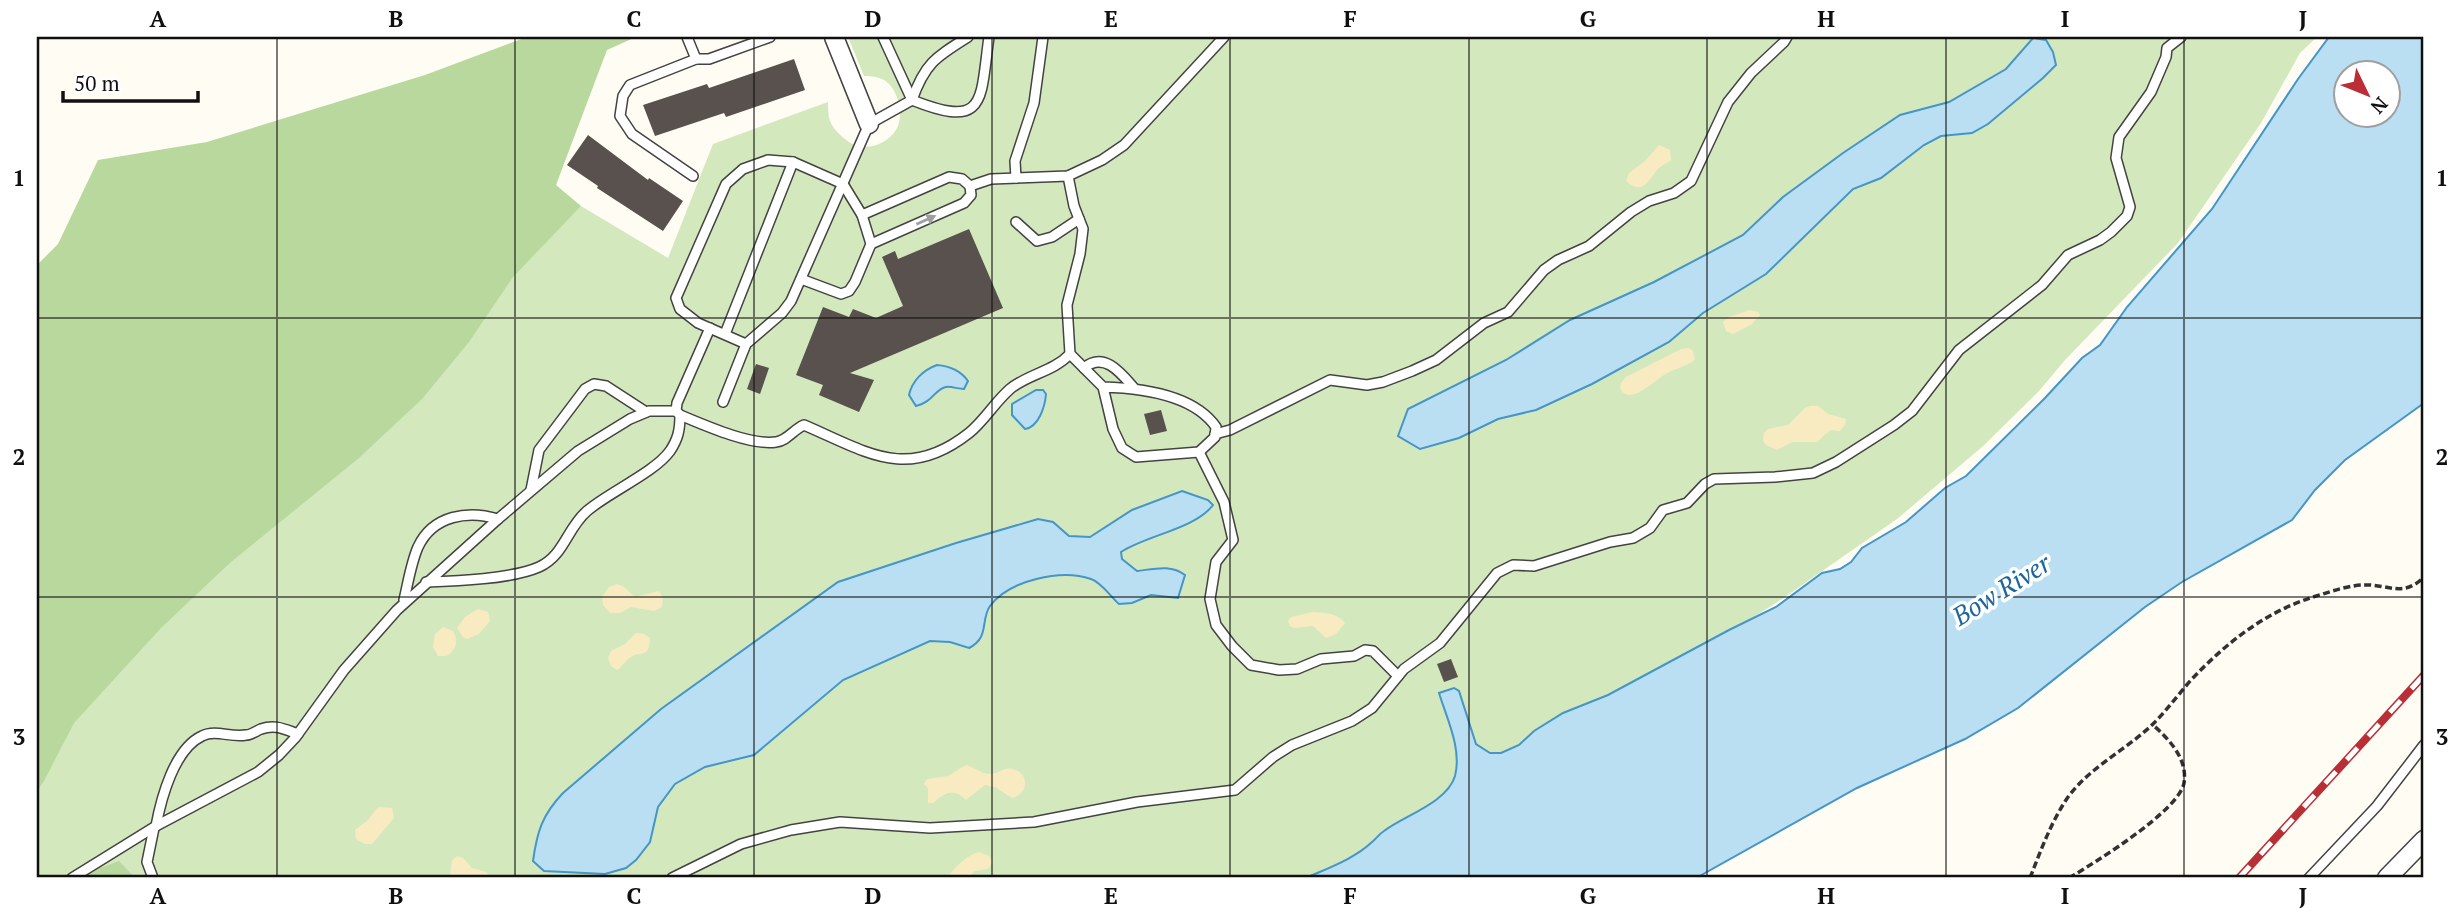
<svg xmlns="http://www.w3.org/2000/svg" width="2461" height="915" font-family="'PT Serif',serif">
<rect width="100%" height="100%" fill="#fefcf3"/>
<path fill="#d4e8be" d="M848 37H2317L2300 53 2261 123 2178 243 2065 360 2039 391 1982 447 1897 519 1782 599 1347 878H37V703L368 381 581 206 668 258 713 144 828 102C828 121 830 126 845 139 860 153 885 147 896 130 904 117 899 94 889 84 883 77 872 76 864 76Z"/>
<g fill="#b9d89e">
<path d="M527 37H636L607 50 556 185 581 206 513 277 469 342 422 399 359 458 231 562 162 627 74 723 44 781 37 791V265L58 244 98 160 207 142 425 75Z"/>
<path d="M119 861 135 878H84L100 868Z"/>
</g>
<g fill="#f8ebc2">
<path d="M1659 145 1670 150 1671 160C1667 164 1661 165 1657 170 1649 180 1643 196 1626 181L1629 173 1645 161Z"/>
<path d="M1750 310 1758 312 1760 315 1752 324 1733 334 1726 331 1723 322 1729 317Z"/>
<path d="M1689 348 1693 351 1695 360C1685 367 1673 369 1664 375 1655 381 1640 395 1629 395 1623 394 1623 392 1620 388L1621 383 1626 377 1681 349Z"/>
<path d="M1810 406H1818L1828 414 1846 419 1845 425 1840 431 1830 430 1817 442H1792L1777 450 1766 445 1763 441 1764 433 1768 429 1788 425 1805 408Z"/>
<path d="M617 584 624 587 635 597 659 591 663 598 662 607 654 611 631 607 620 613H610L603 605 602 597 609 587Z"/>
<path d="M478 609 488 612 490 621 479 634 467 639 463 637 457 628 465 617Z"/>
<path d="M1313 612C1325 613 1338 613 1345 623L1336 634 1326 638 1313 626 1294 628 1290 626 1288 621 1291 617Z"/>
<path d="M443 627 453 631C459 641 456 651 446 656H438L433 647 435 634Z"/>
<path d="M636 633 644 634 650 638C649 660 641 650 631 657 626 660 622 667 617 670L611 666 608 658 611 651 625 644Z"/>
<path d="M966 765C975 767 982 775 992 774 1000 773 1004 767 1012 769 1030 773 1029 794 1012 798L995 787 985 785 966 800C953 787 945 793 933 803H928V788L924 784 927 779 948 776Z"/>
<path d="M378 807 392 808 394 818 372 844H365L356 839 355 830 368 820Z"/>
<path d="M979 852 989 856 993 862 988 869 975 871 968 878H950V874C956 866 969 854 979 852Z"/>
<path d="M457 856 463 858 472 868 486 872 491 878H450L452 860Z"/>
</g>
<g fill="#badff3" stroke="#4595c7" stroke-width="2" fill-rule="evenodd">
<path d="M2329 37H2424V403L2345 460 2315 490 2292 520 2182 582 2145 607 2018 708 1965 739 1857 788 1696 878H1306C1328 868 1354 859 1372 842 1376 839 1379 834 1384 831 1403 816 1447 803 1455 776 1462 749 1447 719 1439 693L1454 688 1459 691 1476 744 1490 753H1501L1519 745 1534 731 1563 713 1608 695 1729 630 1776 607 1822 573 1840 569 1851 562 1862 548 1906 522 1945 488 1966 476 2045 398 2082 358 2100 345 2127 307 2212 209 2298 79ZM2346 74H2388V116H2346Z"/>
<path d="M2033 38 2046 40 2053 52 2056 65 2043 78 1988 124 1972 133 1941 136 1924 145 1881 178 1853 189 1766 274 1703 313 1669 342 1592 384 1536 410 1498 419 1459 438 1420 449 1398 436 1408 409 1506 360 1570 320 1654 282 1743 235 1783 197 1843 153 1900 115 1949 102 2006 69Z"/>
<path d="M937 365C949 366 961 371 968 381L964 389C958 389 951 386 946 387 935 389 933 402 916 406L909 395C912 381 923 370 937 365Z"/>
<path d="M1036 390H1043L1046 394C1045 406 1039 427 1025 429L1012 415V404Z"/>
<path d="M1182 491 1208 500 1213 505C1195 529 1147 535 1121 552L1122 559 1137 571C1154 569 1171 564 1185 575L1178 598 1151 595 1132 603 1119 604C1111 597 1101 582 1091 579 1061 569 1009 580 990 606 980 621 990 637 969 648L950 642 930 641 843 680 754 755 705 767 675 784 658 807 650 842 636 860 626 868 605 874 544 871 533 861C537 832 542 815 563 793L661 709 838 582 956 543 1038 519 1053 522 1069 536 1090 537 1132 510Z"/>
</g>
<g fill="#58514d">
<path d="M794 59 805 90 726 117 724 113 655 136 643 105 707 84 709 88Z"/>
<path d="M588 135 648 180 649 178 683 201 663 231 597 188 598 186 567 165Z"/>
<path d="M969 229 1003 308 850 373 874 380 859 412 819 395 823 385 796 375 823 307 849 317 853 309 876 318 903 306 882 257 895 251 898 259Z"/>
<path d="M756 364 769 368 760 394 747 389Z"/>
<path d="M1161 410 1167 431 1150 435 1144 414Z"/>
<path d="M1451 659 1458 677 1444 682 1437 664Z"/>
</g>
<g fill="none" stroke-linecap="round" stroke-linejoin="round">
<g stroke="#434343" stroke-width="12">
<g id="lane">
<path d="M687 37 696 59"/>
<path d="M883 37 912 100C987 130 980 101 989 37"/>
<path d="M693 176 632 134 620 116 623 96 630 85 696 59H709L770 37"/>
<path d="M1068 176 1074 206 1083 229 1080 254 1067 305 1070 354 1103 387 1113 429 1122 448 1136 457 1199 452 1215 437 1216 427C1193 394 1140 388 1103 387"/>
<path d="M1016 178 1015 161 1034 103 1043 37"/>
<path d="M970 186 991 179 1068 176 1102 160 1124 145 1224 37"/>
<path d="M862 215 949 177 962 179 970 186"/>
<path d="M1016 222 1037 241 1052 237 1079 219"/>
<path d="M871 244 964 203 971 195 970 186"/>
<path d="M710 328 677 403 676 411 680 415C704 425 751 446 776 442 787 441 794 429 804 425 867 452 907 482 969 433 984 421 995 402 1010 389 1028 374 1053 372 1070 354"/>
<path d="M725 334 793 162"/>
<path d="M746 344 698 323 680 309 676 298 726 184 743 169 768 160 793 162 843 184 862 215 871 244 855 282 849 291 841 294 801 279"/>
<path d="M1084 368C1104 351 1121 373 1134 388"/>
<path d="M723 402 746 344 782 313 791 301 869 124 912 100C925 63 936 57 968 37"/>
<path d="M1215 434 1230 430 1330 380 1367 385 1383 382 1412 371 1436 360 1484 323 1508 312 1544 270 1558 260 1589 246 1631 212 1649 201 1674 193 1691 181 1728 102 1751 73 1784 42 1787 37"/>
<path d="M1199 452 1224 502 1233 540 1216 562 1210 599 1216 625 1232 646 1251 665 1279 670 1297 669 1321 659 1354 656 1365 650 1373 651 1398 676"/>
<path d="M531 490 539 450 585 389 594 384 606 386 646 412"/>
<path d="M426 582C456 581 512 579 539 567 564 556 567 528 587 511 609 492 654 473 670 451 678 439 680 430 680 415"/>
<path d="M404 600C408 583 411 563 418 547 433 515 468 510 498 519"/>
<path d="M156 826C161 799 174 749 202 736 216 729 231 738 246 735 251 735 256 731 261 729 275 724 284 729 298 734"/>
<path d="M72 878 156 826 258 772 279 755 295 738 344 670 397 610 498 519 578 451 630 419 649 411H676"/>
<path d="M153 878 147 862 154 828"/>
<path d="M672 878 741 844 791 830 840 822 930 828 1034 822 1137 802 1235 790 1273 757 1292 745 1352 721 1372 708 1404 669 1440 643 1497 573 1513 565 1534 566 1610 542 1633 538 1650 528 1663 510 1687 503 1705 484 1714 479 1775 477 1813 473 1836 462 1894 425 1912 411 1959 350 2042 285 2068 255 2100 240 2111 232 2127 216 2130 207 2116 158 2119 137 2151 92 2166 57 2167 48 2181 37"/>
<path d="M2309 878 2377 806 2424 745"/>
</g>
</g>
<g stroke="#434343" stroke-width="21">
<g id="street">
<path d="M834 37 869 124"/>
<path d="M2387 878 2424 840"/>
</g>
</g>
<g stroke="#323232" stroke-width="3.5" stroke-dasharray="7 3.5" stroke-linecap="butt">
<path d="M2030 878C2041 850 2051 822 2068 797 2090 767 2126 750 2153 724 2166 711 2178 695 2191 680 2229 640 2269 609 2323 594 2335 590 2352 585 2364 585 2388 584 2403 598 2424 577"/>
<path d="M2069 878C2094 863 2179 811 2184 783 2188 759 2169 739 2152 724"/>
</g>
<use href="#lane" stroke="#fff" stroke-width="9"/>
<use href="#street" stroke="#fff" stroke-width="18"/>
<g stroke="#ba2e36" stroke-width="8">
<path id="rail" d="M2239 878 2424 675"/>
</g>
<use href="#rail" stroke="#fff" stroke-width="5" stroke-dasharray="16" stroke-linecap="butt"/>
</g>
<defs><path id="oneway-solid" d="M-6-.8H1V-3.2L6.5 0L1 3.2V.8H-6Z" transform="scale(1.75)"/></defs>
<use fill="#9f9f9f" href="#oneway-solid" transform="translate(926 220) rotate(-24)"/>
<path fill="none" stroke="#101010" stroke-width="2" stroke-opacity="0.55" d="M277 37V878M515 37V878M754 37V878M992 37V878M1230 37V878M1469 37V878M1707 37V878M1946 37V878M2184 37V878M37 318H2424M37 597H2424"/>
<g text-anchor="middle" dominant-baseline="central" stroke-width="7" stroke-linejoin="round" paint-order="stroke">
<g font-size="26" font-style="italic" fill="#1e679c" stroke="#fff">
<text transform="translate(2001 589) rotate(-32)">Bow River</text>
</g>
</g>
<rect width="2461" height="915" fill="none" stroke="#ffffff" stroke-width="77"/>
<g transform="translate(2367 94) rotate(133)"><circle r="33" fill="#ffffff" stroke="#9f9f9f" stroke-width="2"/>
<path d="M0-5L12 26L0 18L-12 26Z" fill="#ba2e36"/>
<text y="-10" font-size="19" font-weight="bold" text-anchor="middle" fill="#101010">N</text>
</g>
<path d="M63 91v10h135v-10" fill="none" stroke="#101010" stroke-width="3.5"/>
<text x="74" y="91" font-size="21" fill="#101010" stroke="#ffffff" stroke-width="5" paint-order="stroke">50 m</text>
<rect x="38" y="38" width="2384" height="838" fill="none" stroke="#101010" stroke-width="2.5"/>
<g font-size="23" text-anchor="middle" font-weight="bold" fill="#101010">
<text x="158" y="27">A</text>
<text x="396" y="27">B</text>
<text x="634" y="27">C</text>
<text x="873" y="27">D</text>
<text x="1111" y="27">E</text>
<text x="1350" y="27">F</text>
<text x="1588" y="27">G</text>
<text x="1826" y="27">H</text>
<text x="2065" y="27">I</text>
<text x="2303" y="27">J</text>
<text x="19" y="186">1</text>
<text x="2442" y="186">1</text>
<text x="19" y="465">2</text>
<text x="2442" y="465">2</text>
<text x="19" y="745">3</text>
<text x="2442" y="745">3</text>
<text x="158" y="904">A</text>
<text x="396" y="904">B</text>
<text x="634" y="904">C</text>
<text x="873" y="904">D</text>
<text x="1111" y="904">E</text>
<text x="1350" y="904">F</text>
<text x="1588" y="904">G</text>
<text x="1826" y="904">H</text>
<text x="2065" y="904">I</text>
<text x="2303" y="904">J</text>
</g>
</svg>
